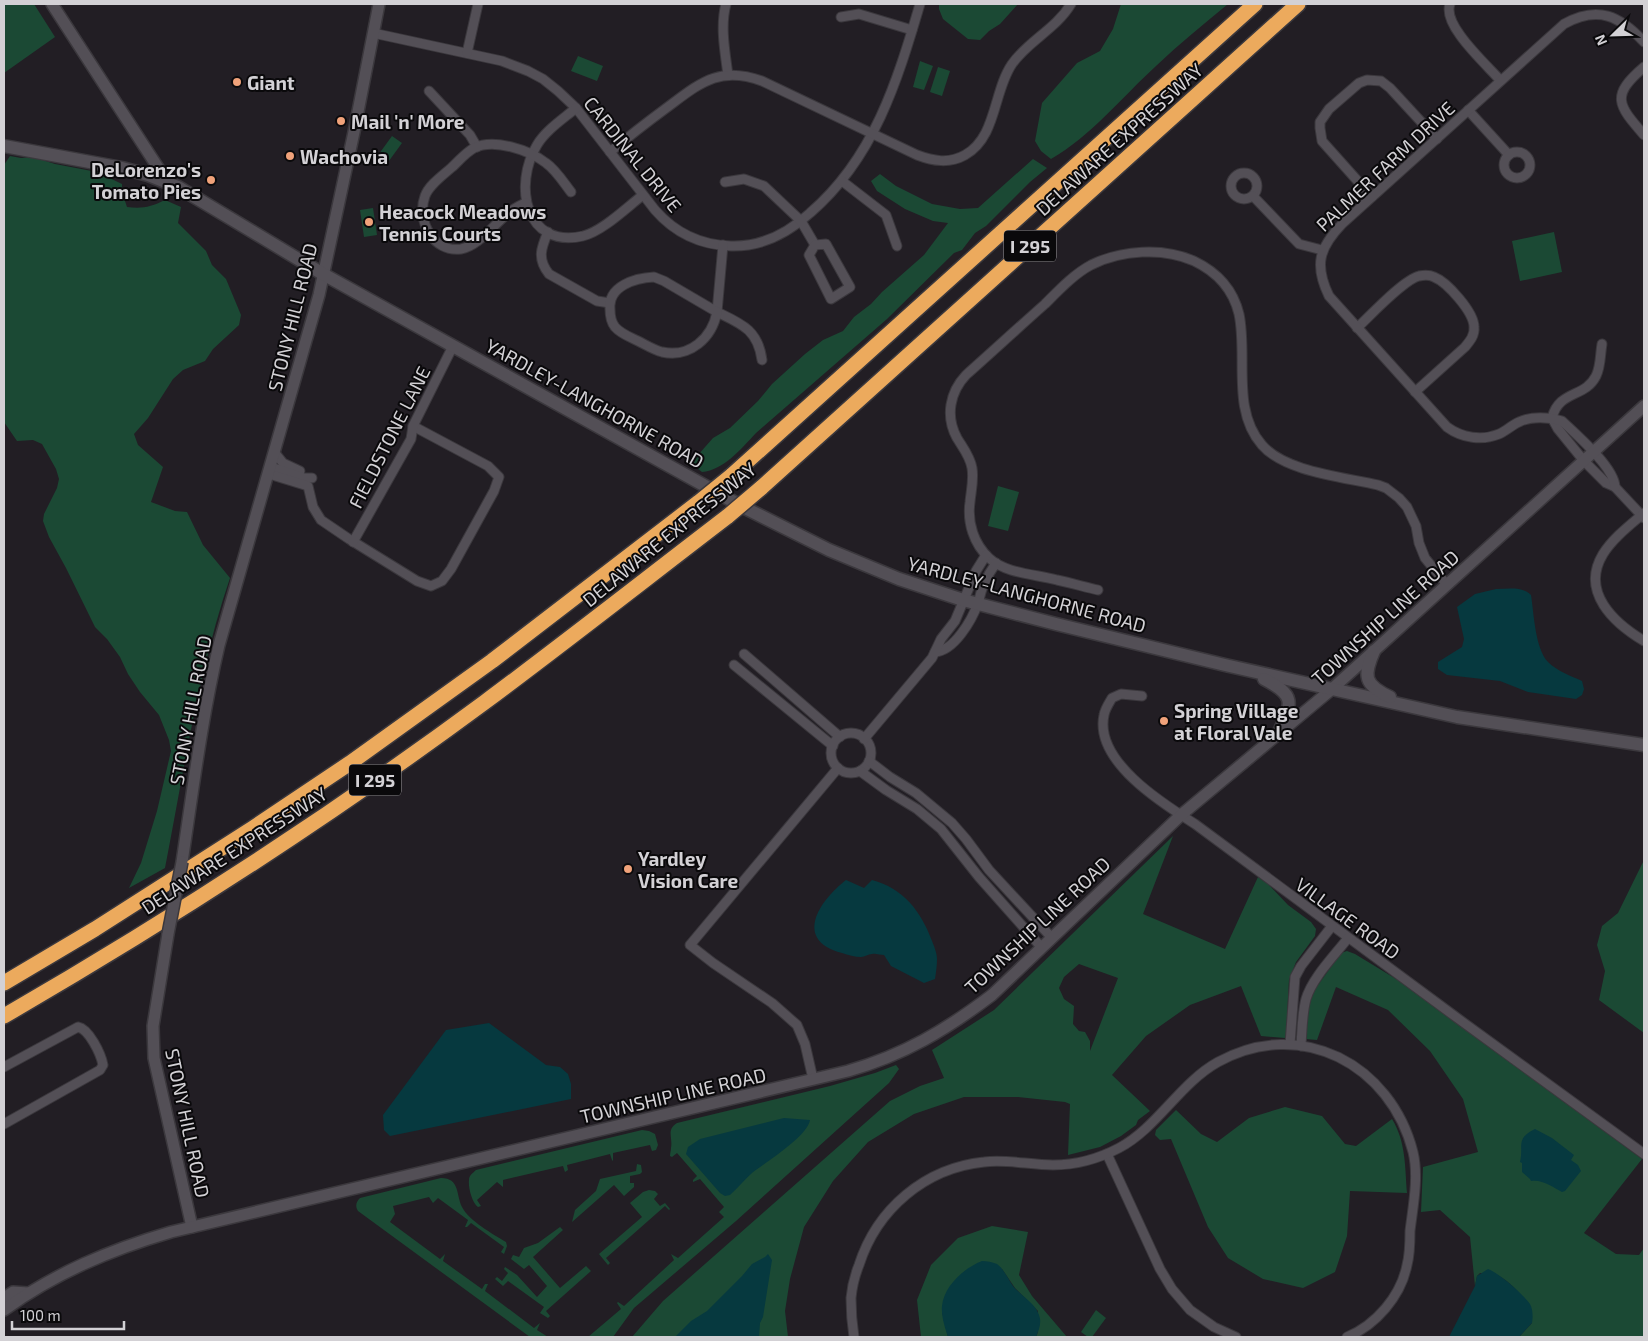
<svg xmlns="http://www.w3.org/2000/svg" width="1648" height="1341" font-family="'Exo 2',sans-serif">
<rect width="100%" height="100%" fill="#221e24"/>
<g fill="#1b4934" fill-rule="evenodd">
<path d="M4 4H34L55 37 4 73Z"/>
<path d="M939 4H1018L1000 24 989 31 980 40 968 39 943 19 939 9Z"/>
<path d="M1121 4H1228C1204 24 1179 44 1156 66 1122 97 1091 136 1051 159L1041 151 1035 141 1042 103 1077 63 1100 51 1113 29Z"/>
<path d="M578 56 603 66 597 81 571 71Z"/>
<path d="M920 61 933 66 924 90 913 87Z"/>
<path d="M938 67 950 71 942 96 930 92Z"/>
<path d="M392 136 402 143 386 165 376 158Z"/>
<path d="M10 156 21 158 33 157 55 164 97 172 122 184V192L127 207C142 209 151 207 165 200L181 207 178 223 206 251 212 265 226 279 241 315 239 325 213 349 205 361 183 370 173 379 148 418 134 434 138 445 163 467 151 502 175 511 187 512 203 545 230 578C198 672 184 771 165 868L129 888 141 863 157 811 171 751 169 740 159 715 140 692 128 674 120 657 107 639 95 627 66 568 49 537 43 521 44 514 57 488 59 479 56 469 42 444 33 440 17 441 4 422V165Z"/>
<path d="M1033 159 1047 168 1030 182 986 226 975 233 962 250 954 253 887 319 756 433C741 449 724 470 702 472L688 461 698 455 713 438 730 428 758 401 772 384 805 354 823 340 843 331 854 317 871 304 882 292 924 255 948 223 933 221 905 209 877 191 871 181 880 174 896 186 932 204 960 209 978 208Z"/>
<path d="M373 208 377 235 364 237 360 210Z"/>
<path d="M1554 232 1562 272 1520 281 1512 241Z"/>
<path d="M998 486 1019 492 1008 531 988 526Z"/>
<path d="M1173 836 1143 914 1225 949 1258 877 1268 884 1288 905 1311 922 1316 929 1315 936 1296 962 1289 980 1286 1035 1285 1038 1261 1036 1241 986 1190 1005 1146 1036 1112 1075 1150 1111 1138 1120 1136 1125 1121 1136 1100 1147 1068 1155 1070 1104 1065 1102 1018 1097H964L914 1114 868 1142 833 1181 804 1227 790 1279 785 1311 788 1337H632L663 1301 890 1101 920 1086 944 1078 932 1050 994 1010ZM1079 964 1118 978 1090 1051V1041L1085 1032 1079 1031 1073 1024 1074 1006 1064 999 1059 988 1064 977Z"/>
<path d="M1643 862H1644V1033L1599 1000 1605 971 1597 945 1602 926 1618 913Z"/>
<path d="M1347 951 1355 954 1401 982 1642 1159 1584 1233 1616 1254 1639 1255 1644 1248V1337H1519L1532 1323C1531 1304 1516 1286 1499 1276 1494 1273 1486 1273 1480 1273L1477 1276 1475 1286 1470 1237 1440 1210 1421 1212 1423 1167 1478 1152 1463 1099 1430 1051 1388 1010 1336 987 1317 1040 1306 1039 1307 1015 1313 992 1341 953Z"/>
<path d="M896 1065 899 1069 889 1083 736 1221 634 1308 613 1337H588L621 1309 617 1303 618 1302 624 1306 674 1260 671 1254 678 1258 724 1217 719 1212 724 1207 700 1179 693 1182V1180L697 1176 677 1153 672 1157 670 1156C670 1153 671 1151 671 1148 673 1137 666 1130 677 1123L830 1086 875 1073Z"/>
<path d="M1285 1107 1322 1116 1345 1144 1356 1146 1392 1119C1406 1142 1405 1167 1407 1193L1350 1191 1347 1236 1335 1272 1303 1288 1263 1279 1228 1258 1208 1227 1171 1139 1160 1140 1155 1135 1156 1130 1176 1110 1201 1134 1217 1142 1249 1118Z"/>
<path d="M642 1130 649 1131 655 1134 658 1145 656 1150 652 1151 650 1145 613 1153V1161L612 1160 610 1154 567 1165 568 1170 565 1172 563 1166 503 1180V1187L497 1182 477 1200 481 1206 478 1207C472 1203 468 1187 469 1180 469 1175 473 1173 476 1170Z"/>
<path d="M637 1164 641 1165 642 1172 640 1174 630 1176V1183H634V1187L624 1196 614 1185 572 1222 575 1210 596 1191 600 1179 636 1171Z"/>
<path d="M441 1178C460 1178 456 1195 462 1207 469 1221 493 1234 506 1242L507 1246 504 1254 501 1252 504 1247 471 1223 467 1227H465L468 1220 438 1198 433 1203 429 1197 393 1206 395 1214 390 1222 440 1259 445 1254 443 1261 482 1289 485 1284H488L485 1291 534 1328 540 1323 537 1330 548 1337H530L358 1211C355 1206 356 1202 360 1198Z"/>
<path d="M649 1190 655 1191 658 1194 654 1199 660 1206 665 1203 670 1209 669 1210 665 1206 606 1258 610 1263 608 1265 599 1254 642 1217 630 1203 643 1192Z"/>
<path d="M992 1226 1028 1232 1019 1275 1032 1296 1067 1337H1036L1038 1332V1311L1015 1288 1002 1269 942 1312 948 1337H921L917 1300 931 1265 958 1238Z"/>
<path d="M560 1227 563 1230 533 1257 560 1288 586 1266 591 1271 546 1311 550 1316 548 1318 540 1313 544 1307 508 1281 503 1286 495 1279 497 1277 502 1281 508 1273 504 1269 505 1267 517 1275 537 1297 547 1286 529 1265 524 1269 511 1259 513 1255 519 1257 524 1248 538 1243Z"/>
<path d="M1096 1310 1106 1318 1092 1337H1088L1081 1332Z"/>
</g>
<g fill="#06393f">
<path d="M1496 589C1508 589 1522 586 1531 595 1534 614 1535 648 1548 662 1557 671 1571 676 1582 681L1584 689 1582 695 1576 699 1528 692 1500 681 1447 675 1438 669V662L1462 647 1464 639 1457 607 1475 594Z"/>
<path d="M846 880 864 888 872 880C903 888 921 911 932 941 934 946 937 953 937 959 937 966 936 972 935 979L924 983 891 966 884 955C880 955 876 953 872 954 868 954 865 957 861 957 855 957 848 955 842 953 793 940 819 901 846 880Z"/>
<path d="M489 1023 546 1065 560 1067 568 1074 571 1084V1099L390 1136 384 1130 383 1115 446 1030Z"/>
<path d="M784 1118 810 1120C807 1137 766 1162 752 1173 744 1180 738 1188 730 1195L725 1196 720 1193 686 1154 688 1147 700 1139Z"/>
<path d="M1535 1129 1552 1138 1574 1155 1571 1160 1578 1165 1581 1171 1565 1191 1562 1192C1553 1187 1542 1179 1531 1181L1530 1179 1522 1172V1163L1520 1162C1524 1145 1515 1139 1535 1129Z"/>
<path d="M768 1254 772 1260 763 1317 760 1323 759 1337H675L691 1321 707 1311 742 1276 752 1264 765 1257Z"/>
<path d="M982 1261C987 1261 992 1262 997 1264 1004 1269 1008 1279 1013 1286 1021 1296 1035 1303 1039 1315 1042 1322 1039 1330 1036 1337H948C945 1328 941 1316 942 1306 944 1286 964 1268 982 1261Z"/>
<path d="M1488 1269C1499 1273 1523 1294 1530 1304 1533 1309 1533 1318 1532 1323L1519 1337H1449L1475 1286 1477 1276Z"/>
</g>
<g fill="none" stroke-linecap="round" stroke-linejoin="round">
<g stroke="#3b383d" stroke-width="11">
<g id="minor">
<path d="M726 4C720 26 725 52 728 75"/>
<path d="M1450 4C1442 25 1486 64 1500 80"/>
<path d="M841 17 859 14 912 30"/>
<path d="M373 33 502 61 528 71 543 79 558 91 576 108 655 210C675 233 700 245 731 246 762 247 788 233 810 213 874 158 897 82 920 4"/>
<path d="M467 53 478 4"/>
<path d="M1644 67C1610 96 1618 105 1644 135"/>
<path d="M429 91 470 135 477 147"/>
<path d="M576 108C563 119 546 130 537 145 513 185 525 249 583 236 603 231 627 207 643 195"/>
<path d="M1468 110 1509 155"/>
<circle cx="1517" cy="165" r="13"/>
<path d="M610 152C628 137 646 123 665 109 699 84 718 65 762 81L917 155C933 161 949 164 965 155 997 137 993 92 1012 64 1028 41 1056 29 1071 4"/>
<circle cx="1244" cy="186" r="13"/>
<path d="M842 181 886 215 897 246"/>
<path d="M725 182 744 179 764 186 801 221 815 245"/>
<path d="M1253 196 1299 244 1322 250"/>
<path d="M1372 197 1322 141 1320 128V122L1329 109 1359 83 1367 80 1381 81 1390 88 1437 139"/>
<path d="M526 203C501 211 484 245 461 249 433 253 416 220 425 196 429 185 442 176 451 168 458 162 465 153 474 148 494 138 529 150 546 163 556 170 564 183 571 192"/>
<path d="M548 232C541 248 537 259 549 274L597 301 610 303"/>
<path d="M826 244 850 287 831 299 809 255 815 245Z"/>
<path d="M723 245 717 312C742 324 758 330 762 360"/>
<path d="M654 277 664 281 717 312C712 338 690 358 662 352 654 350 646 345 638 341 630 337 621 334 615 327 611 322 610 315 610 309 608 286 635 278 654 277Z"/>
<path d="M1357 328C1370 316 1403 280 1419 276 1424 275 1430 275 1434 277 1447 282 1474 312 1474 327 1475 335 1470 341 1465 347L1415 392"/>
<path d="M1552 418 1558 429 1584 461 1606 483 1615 487 1644 518"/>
<path d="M1552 418C1559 390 1585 398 1596 376 1601 366 1600 355 1602 344"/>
<path d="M275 453 283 463 300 471"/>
<path d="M271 467 304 478H312"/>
<path d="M269 474 308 486 313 507 321 520 349 539 417 581 431 586 442 581 451 569 494 491 499 477 488 466 413 426"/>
<path d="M1615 487C1615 468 1576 434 1562 421 1549 417 1531 416 1519 422 1512 425 1506 431 1499 434 1482 441 1462 438 1447 427L1329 296C1314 265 1319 248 1342 224L1564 24C1598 5 1620 16 1644 42"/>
<path d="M1644 513C1630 525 1613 538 1603 554 1580 592 1614 623 1644 641"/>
<path d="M353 542 411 439 413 426 453 346"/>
<path d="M1098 590C1085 587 1071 583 1057 580 1036 574 1006 574 989 558 974 544 967 523 970 502 971 491 974 480 972 468 970 456 963 448 957 438 945 416 950 392 966 375 993 351 1019 327 1045 304 1059 290 1074 274 1091 265 1121 250 1163 247 1194 261 1217 272 1233 289 1239 314 1248 356 1231 410 1262 445 1285 472 1344 477 1378 485L1386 488 1399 498 1407 507 1416 526 1419 543 1425 558 1447 585"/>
<path d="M935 652C954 651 972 620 978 603 980 597 981 590 984 584 987 577 991 570 996 563"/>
<path d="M744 654 840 737"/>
<path d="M734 665 833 746"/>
<path d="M1142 696 1121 694 1112 698C1109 703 1105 709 1104 715 1094 761 1163 804 1195 824L1460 1020 1644 1154"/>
<circle cx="851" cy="753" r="20"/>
<path d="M864 739 932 658 941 639 955 621 976 571 986 555"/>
<path d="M869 761 890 777 916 793 952 823 966 839 989 870 1052 938"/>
<path d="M860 771 886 790 917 809 941 829 979 877 1042 948"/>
<path d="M1290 1044 1295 977 1301 966 1332 926"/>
<path d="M1301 1046C1302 1031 1302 1014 1306 999 1312 978 1335 955 1348 938"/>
<path d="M4 1067 78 1027C89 1029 101 1054 103 1065L100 1070 4 1124"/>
<path d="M813 1079 805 1044 797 1025 772 1003 713 963 690 945 838 768"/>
<path d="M1107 1154 1160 1269 1172 1289 1190 1310 1214 1327 1236 1337"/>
<path d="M854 1337C852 1324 851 1311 851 1298 852 1287 855 1275 859 1265 877 1209 925 1168 984 1162 1007 1159 1030 1165 1053 1165 1076 1165 1098 1159 1119 1148 1157 1128 1180 1083 1218 1062 1301 1016 1391 1065 1413 1152 1419 1177 1413 1206 1410 1231 1410 1242 1410 1254 1407 1265 1401 1296 1376 1325 1347 1337"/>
</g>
</g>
<g stroke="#3b383d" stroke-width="14">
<g id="tertiary">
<path d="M52 4 168 183"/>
<path d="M182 862C193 789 202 717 219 645L319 295 354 132 379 4"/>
<path d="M168 934 153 1026 154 1058 192 1227"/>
<path d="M4 1298 13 1292 28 1293"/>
<path d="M4 1310C55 1273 110 1250 171 1232L848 1071C904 1055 946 1030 992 995L1181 815 1332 689 1644 406"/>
</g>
</g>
<g stroke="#3b383d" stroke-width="15">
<g id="secondary">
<path d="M4 146 122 168 148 175 178 187 323 274 745 508 829 550 899 579 963 600 1056 624 1225 665 1457 717 1644 745"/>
<path d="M1374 651C1363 676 1364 685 1390 697"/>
<path d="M1264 679C1295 695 1293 702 1279 732"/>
</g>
</g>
<g stroke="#3b383d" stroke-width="18">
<g id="motorway">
<path d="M731 476 1255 4"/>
<path d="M761 488 1298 4"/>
<path d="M4 983 95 929 253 828 350 763 492 661 699 502"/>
<path d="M4 1016C170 920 331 816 485 702 567 641 647 578 728 516"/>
</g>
</g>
<use href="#minor" stroke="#534f56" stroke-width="9"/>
<use href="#tertiary" stroke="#534f56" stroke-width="11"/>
<use href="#secondary" stroke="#534f56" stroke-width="12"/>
<use href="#motorway" stroke="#ecaa5d" stroke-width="15"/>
<g stroke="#3b383d" stroke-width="14" stroke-linecap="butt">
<path id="tertiary-bridge" d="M168 934 182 862"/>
</g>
<g stroke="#3b383d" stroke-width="18" stroke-linecap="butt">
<g id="motorway-bridge">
<path d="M699 502 731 476"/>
<path d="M728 516 761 488"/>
</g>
</g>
<use href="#tertiary-bridge" stroke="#534f56" stroke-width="11"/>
<use href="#motorway-bridge" stroke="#ecaa5d" stroke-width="15"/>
</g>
<g fill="#f0a27a" stroke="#0a090b" stroke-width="2">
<circle cx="237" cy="82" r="5"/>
<circle cx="341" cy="121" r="5"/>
<circle cx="290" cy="156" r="5"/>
<circle cx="211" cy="180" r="5"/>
<circle cx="369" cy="222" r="5"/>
<circle cx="1164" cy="721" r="5"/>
<circle cx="628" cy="869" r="5"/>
</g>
<g text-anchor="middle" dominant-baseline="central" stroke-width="4" stroke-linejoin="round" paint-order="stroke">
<g fill="#0a090b" stroke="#979598" stroke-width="1">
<rect x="1004" y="230.5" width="52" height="31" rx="4"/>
<rect x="349" y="764.5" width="52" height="31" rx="4"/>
</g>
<g font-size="18" font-weight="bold" fill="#d3d1d5">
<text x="1030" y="246">I 295</text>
<text x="375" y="780">I 295</text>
</g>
<g font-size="19" font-weight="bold" fill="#d3d1d5" stroke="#0a090b" text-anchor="start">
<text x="247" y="82">Giant</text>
<text x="351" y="121">Mail 'n' More</text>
<text x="300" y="156">Wachovia</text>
<text x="201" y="169" text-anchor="end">DeLorenzo's<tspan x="201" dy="22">Tomato Pies</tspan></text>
<text x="379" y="211">Heacock Meadows<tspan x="379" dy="22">Tennis Courts</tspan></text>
<text x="1174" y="710">Spring Village<tspan x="1174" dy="22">at Floral Vale</tspan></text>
<text x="638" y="858">Yardley<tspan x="638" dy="22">Vision Care</tspan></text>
</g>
<g font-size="19" fill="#d3d1d5" stroke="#0a090b">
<text transform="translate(1119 139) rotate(-42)">DELAWARE EXPRESSWAY</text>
<text transform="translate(633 154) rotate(51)">CARDINAL DRIVE</text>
<text transform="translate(1385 166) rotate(-43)">PALMER FARM DRIVE</text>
<text transform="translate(292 317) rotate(-76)">STONY HILL ROAD</text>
<text transform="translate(595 403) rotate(29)">YARDLEY-LANGHORNE ROAD</text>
<text transform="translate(389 437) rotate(-63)">FIELDSTONE LANE</text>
<text transform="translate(669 534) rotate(-39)">DELAWARE EXPRESSWAY</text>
<text transform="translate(1027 594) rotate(15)">YARDLEY-LANGHORNE ROAD</text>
<text transform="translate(1385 617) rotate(-42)">TOWNSHIP LINE ROAD</text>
<text transform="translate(190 710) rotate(-79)">STONY HILL ROAD</text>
<text transform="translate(234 850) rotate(-33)">DELAWARE EXPRESSWAY</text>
<text transform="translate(1348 918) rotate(36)">VILLAGE ROAD</text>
<text transform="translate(1037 925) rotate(-43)">TOWNSHIP LINE ROAD</text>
<text transform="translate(673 1095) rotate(-13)">TOWNSHIP LINE ROAD</text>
<text transform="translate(188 1123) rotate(78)">STONY HILL ROAD</text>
</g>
</g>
<rect width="1648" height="1341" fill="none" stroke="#d3d1d5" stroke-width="10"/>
<g transform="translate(1613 35) rotate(247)" stroke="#0a090b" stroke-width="4" paint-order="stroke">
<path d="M0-4L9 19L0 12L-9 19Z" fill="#d3d1d5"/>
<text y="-8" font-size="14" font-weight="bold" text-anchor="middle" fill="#d3d1d5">N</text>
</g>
<path d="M12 1321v8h112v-8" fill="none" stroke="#d3d1d5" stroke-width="2.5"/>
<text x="20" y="1321" font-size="15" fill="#d3d1d5" stroke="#0a090b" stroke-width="4" paint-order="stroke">100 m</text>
</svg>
